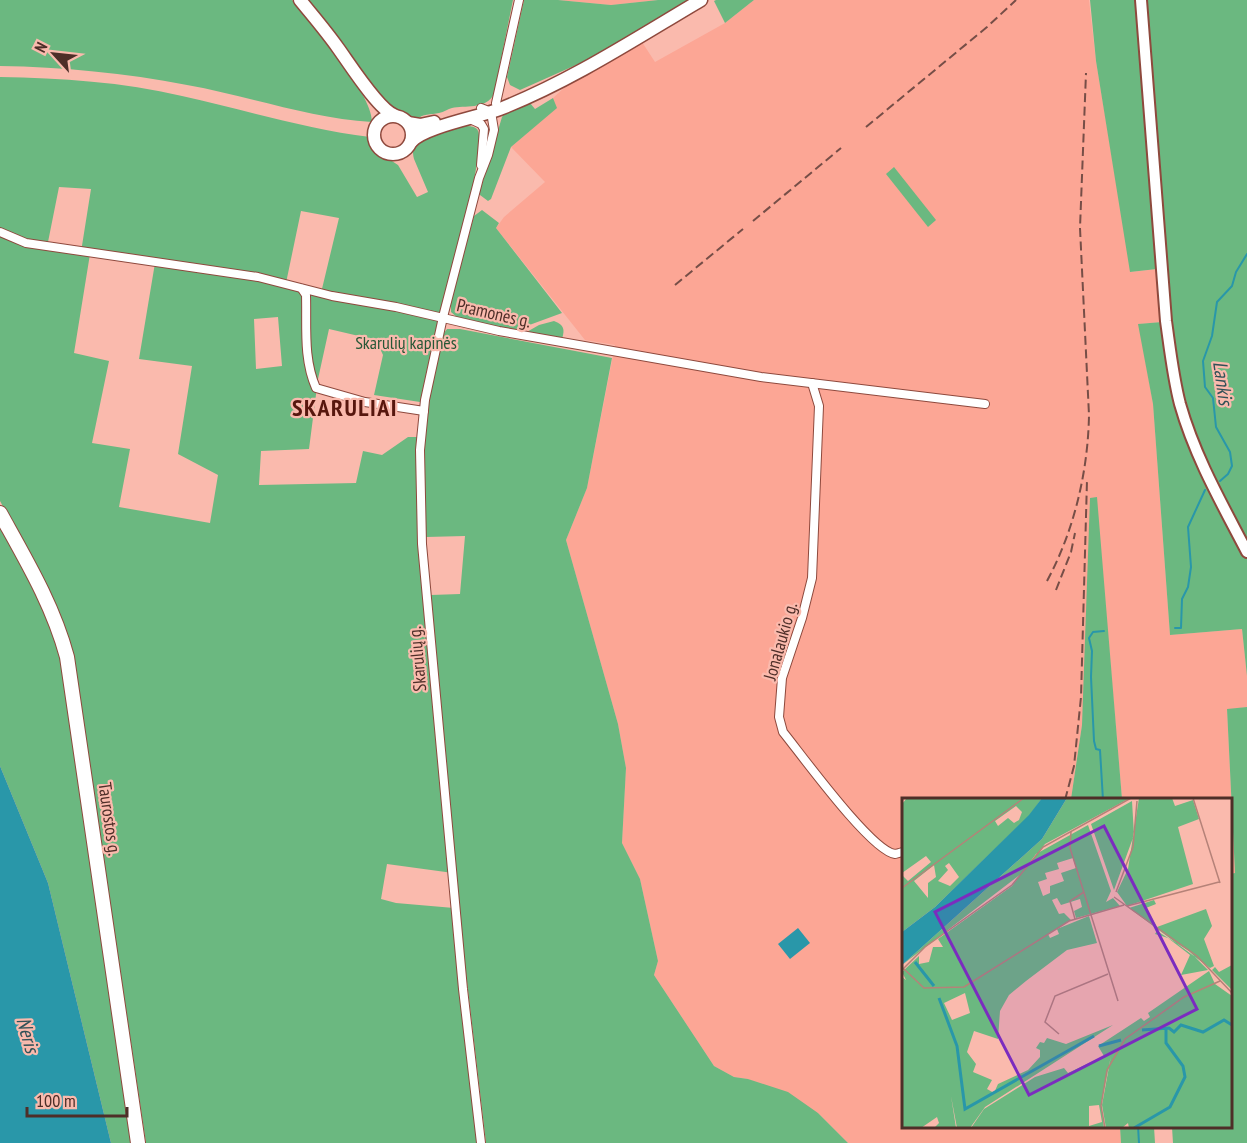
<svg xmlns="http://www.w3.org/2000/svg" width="1247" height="1143" font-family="'PT Sans Narrow',sans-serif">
<rect width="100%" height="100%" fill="#fabaad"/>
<g fill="#fca695">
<path d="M558 0H658L611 5Z"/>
<path d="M754 0H1089L1096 61 1131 272 1158 269 1162 322 1139 324 1153 404 1170 635 1242 629 1247 676V707L1227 710 1235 873 1231 874 1230 800 1122 799 1096 497 1082 725 1071 799 904 800V1126L1120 1127 1121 1143H848L818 1113 748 1079 734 1077 714 1066 654 975 658 961 640 879 622 843 626 768 618 724 566 540 587 488 615 345 585 340 496 228 504 217 545 182 511 147 556 108 553 98 564 88 642 42 655 62 725 23Z"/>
</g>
<g fill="#6bb880" fill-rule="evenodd">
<path d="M0 0H292C311 23 373 94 372 122 309 118 249 96 187 85 125 73 63 67 0 66Z"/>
<path d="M308 0H513L494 94C486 110 464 105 452 108 448 109 444 112 439 113 431 115 422 113 417 120L394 110 384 103 336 35Z"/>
<path d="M524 0H558L611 5 658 0H688L594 57 520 90 510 85 507 77Z"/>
<path d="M716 0H754L725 23 714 1Z"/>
<path d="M1090 0H1247V676L1242 629 1170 635 1153 404 1138 324 1162 322 1157 269 1130 272 1096 61Z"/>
<path d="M0 77C61 78 123 82 182 96 245 110 306 129 370 137L375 150 398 165 417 197 428 192 414 159C413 155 412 151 415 146 421 136 468 119 477 129 489 142 449 283 443 307L438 320 420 402 374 395 383 355 376 340 329 329 318 379 309 449 261 451 259 485 356 483 363 451 382 455 408 437H418V474L453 873 387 864 381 899 396 903 454 908 478 1143H146L74 661 66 632 50 592 0 501ZM59 187 91 189 81 252 47 247ZM301 211 339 218 321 293 286 283ZM90 254 155 263 139 359 192 366 178 454 218 475 210 523 119 507 130 449 92 443 109 361 74 353ZM278 317 282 366 256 369 254 319Z"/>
<path d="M553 98 557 108 511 147 491 199 488 201 480 195V191L502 117 505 113 530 103 535 109Z"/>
<path d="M894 167 936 220 928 227 886 174Z"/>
<path d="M482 210 499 223 496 228 562 313 513 331 459 319 451 312V300L474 216Z"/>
<path d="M554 321C564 325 565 329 562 339L525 333 539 325Z"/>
<path d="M447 329H460L612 358 587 488 566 540 618 724 626 768 622 843 640 879 658 961 654 975 714 1066 734 1077 748 1079 788 1092 818 1113 848 1143H486L464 956 431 595 460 594 465 536 426 537 424 463 426 411 444 333Z"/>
<path d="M1097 497 1122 799H1071L1082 725 1090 498Z"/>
<path d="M0 525C27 573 49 616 63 669L132 1143H111L48 883 0 766Z"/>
<path d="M1247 707V1143H1173L1172 1127 1230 1126V874L1235 873 1227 709Z"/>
<path d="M1120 1127H1154L1155 1143H1121Z"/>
</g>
<g fill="#2997a9">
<path d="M0 766 48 883 111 1143H0Z"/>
<path d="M798 928 810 943 790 959 778 944Z"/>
</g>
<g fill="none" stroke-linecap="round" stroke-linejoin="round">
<g stroke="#2997a9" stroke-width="2">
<path d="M1220 481 1228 474 1232 466 1230 452 1216 427 1213 398 1205 387 1203 361 1212 336 1217 302 1232 286 1236 272 1247 254"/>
<path d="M1175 628H1181L1182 599 1188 587 1191 567 1188 527 1205 490"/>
<path d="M1103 800 1100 750 1096 749 1094 741 1091 677 1092 651 1089 638 1093 632 1104 631"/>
<path d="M1138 1126 1139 1143"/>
</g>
<g stroke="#8e493d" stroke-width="10">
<g id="street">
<path d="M496 103 519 0"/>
<path d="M470 119 481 124 484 129 481 165"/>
<path d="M0 232 26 243 258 277 332 296 396 307 499 331 761 377 985 404"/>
<path d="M302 289 306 295C307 327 303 358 316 388L365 402 424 411"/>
<path d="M812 383 819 406 812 578 802 618 782 678 779 717 783 732C801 754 871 851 895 854 895 854 903 852 904 851"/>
<path d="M481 1143 463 989 422 544 420 450 425 400 443 317 479 178 488 155 494 130 491 112 481 108"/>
</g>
</g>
<g stroke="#8e493d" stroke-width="14">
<path id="secondary" d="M1141 0 1166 321C1170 349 1173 377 1180 404 1195 457 1222 504 1247 552"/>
</g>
<g stroke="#8e493d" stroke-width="15">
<g id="primary">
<path d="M300 0C313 16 326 31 338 48 349 63 378 109 394 115"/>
<circle cx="393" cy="135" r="19"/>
<path d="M408 123 420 125 434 122"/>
<path d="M411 142C423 127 479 117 500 109 571 81 635 39 701 0"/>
</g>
</g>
<g stroke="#8e493d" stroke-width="16">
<path id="highway" d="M0 513C26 560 53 605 67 657L138 1143"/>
</g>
<use href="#street" stroke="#fff" stroke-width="8"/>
<use href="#secondary" stroke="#fff" stroke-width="10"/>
<use href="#primary" stroke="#fff" stroke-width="12"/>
<use href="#highway" stroke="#fff" stroke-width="14"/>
<g stroke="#764e47" stroke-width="2" stroke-dasharray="9 4.5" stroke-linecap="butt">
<path d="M866 127 987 27 1016 0"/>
<path d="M753 221 841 148"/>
<path d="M675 285 743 229"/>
<path d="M1047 581C1074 531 1088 472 1089 415L1080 228 1086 73"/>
<path d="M1056 590 1071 552 1075 533"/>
<path d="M1065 800 1074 766 1081 697 1087 480"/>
</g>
</g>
<g text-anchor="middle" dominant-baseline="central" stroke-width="4.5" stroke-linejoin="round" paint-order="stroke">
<g font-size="18" fill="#4e2e28" stroke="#fabaad">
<text transform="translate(494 313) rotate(13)">Pramonės g.</text>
<text transform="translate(780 641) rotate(-74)">Jonalaukio g.</text>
<text transform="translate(417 659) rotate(-95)">Skarulių g.</text>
<text transform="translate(110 819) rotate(82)">Taurostos g.</text>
</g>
<g font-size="18" fill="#275736" stroke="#fabaad">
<text x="406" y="342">Skarulių kapinės</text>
</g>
<g font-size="20" font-style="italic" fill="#315157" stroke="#fabaad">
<text transform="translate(1223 383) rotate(82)">Lankis</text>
<text transform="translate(28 1035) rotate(74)">Neris</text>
</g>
<g font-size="24" font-weight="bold" letter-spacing="1.5" fill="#57170e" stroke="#fabaad">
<text x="345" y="407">SKARULIAI</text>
</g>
</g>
<g transform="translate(902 798)">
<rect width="330" height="330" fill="#fabaad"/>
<path d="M5 0H140L128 17 33 109 0 134V77L6 83 29 64 24 58 0 75V6ZM114 8 120 14 117 22 112 25 106 20 96 28 93 23ZM47 65 57 79 48 88 36 83 46 72 43 68ZM32 67 34 79 26 85V100L12 83ZM165 0H228L143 46 119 76 0 167 140 41ZM237 0H270L273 8 291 2 297 21 276 29 291 86 225 108 215 94 226 71ZM230 3 232 37 212 92 189 26ZM186 27 209 93 204 104 211 100 218 108 174 120 172 113 180 109 178 101 159 107 155 100 150 102 157 116 162 115 169 122 146 136 148 140 157 136 155 131 187 118 195 145 165 152 124 183 107 197 98 213 96 241 72 233 65 254 74 266 71 274 90 282 85 291 92 295 96 286 126 272 138 259V252L134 250 138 244 142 245 145 240 164 246 211 227 83 309 68 330H55L49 298 54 330H32L37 325 35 319 19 330H0V179L4 182 0 174 17 158V166L27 164 31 149H41L36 141 110 88 134 56ZM171 60 174 70 159 75 162 83 148 88V95L141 98 136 84 145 81 143 75 157 71 155 65ZM63 195 68 215 50 222 42 205ZM252 102 254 106 244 110 255 129 304 111 310 128 302 141 312 168 308 170 227 110ZM255 133 287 153 306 172 279 177 288 157 266 140 253 136ZM330 167V192L310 172 313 169 317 174ZM307 173 313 186 330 198V330H227L226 325 220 330H204L200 307 209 258 199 306 202 330H69L82 311 133 279 162 270 166 275 202 258 196 248 239 220 242 223 248 219 246 215ZM197 307 200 324 187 328V308Z" fill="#6bb880" fill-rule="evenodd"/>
<path d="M140 0H165L140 41 0 167V134L33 109 127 17Z" fill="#2997a9"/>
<path fill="none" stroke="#2997a9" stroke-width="3" d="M13 164 32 188M37 200 55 248 63 311 192 238M240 232 267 230 272 234 279 227 301 234 322 222 330 227M197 248 219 242M232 330 268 309 283 279 281 268 264 245V231"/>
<path fill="none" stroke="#b58278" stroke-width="1.5" d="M291 0 318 85M169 34 168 50 216 203M0 90 122 0M214 94 231 49 235 3M212 99 295 158 330 195M225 108 317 84M173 121 168 103 182 94M2 171 22 190 62 189 167 123 222 107M0 172 23 149 110 87 141 49 229 0M157 236 143 224 153 198 206 176M203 330 199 308 205 272 223 241 282 199 318 183"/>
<path fill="#7b2cbf" fill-opacity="0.15" stroke="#7b2cbf" stroke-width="3" d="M202 28 295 211 127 297 33 114Z"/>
<rect width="330" height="330" fill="none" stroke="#4e2e28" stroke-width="3"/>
</g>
<g transform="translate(54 54) rotate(297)" stroke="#fabaad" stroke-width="4.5" paint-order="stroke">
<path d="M0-4.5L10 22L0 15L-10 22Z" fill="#4e2e28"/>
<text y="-9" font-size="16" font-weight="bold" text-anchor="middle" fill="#4e2e28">N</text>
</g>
<path d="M27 1107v9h100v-9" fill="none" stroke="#4e2e28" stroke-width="3"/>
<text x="36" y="1107" font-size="18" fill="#4e2e28" stroke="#fabaad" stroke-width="4.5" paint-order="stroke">100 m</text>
</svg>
